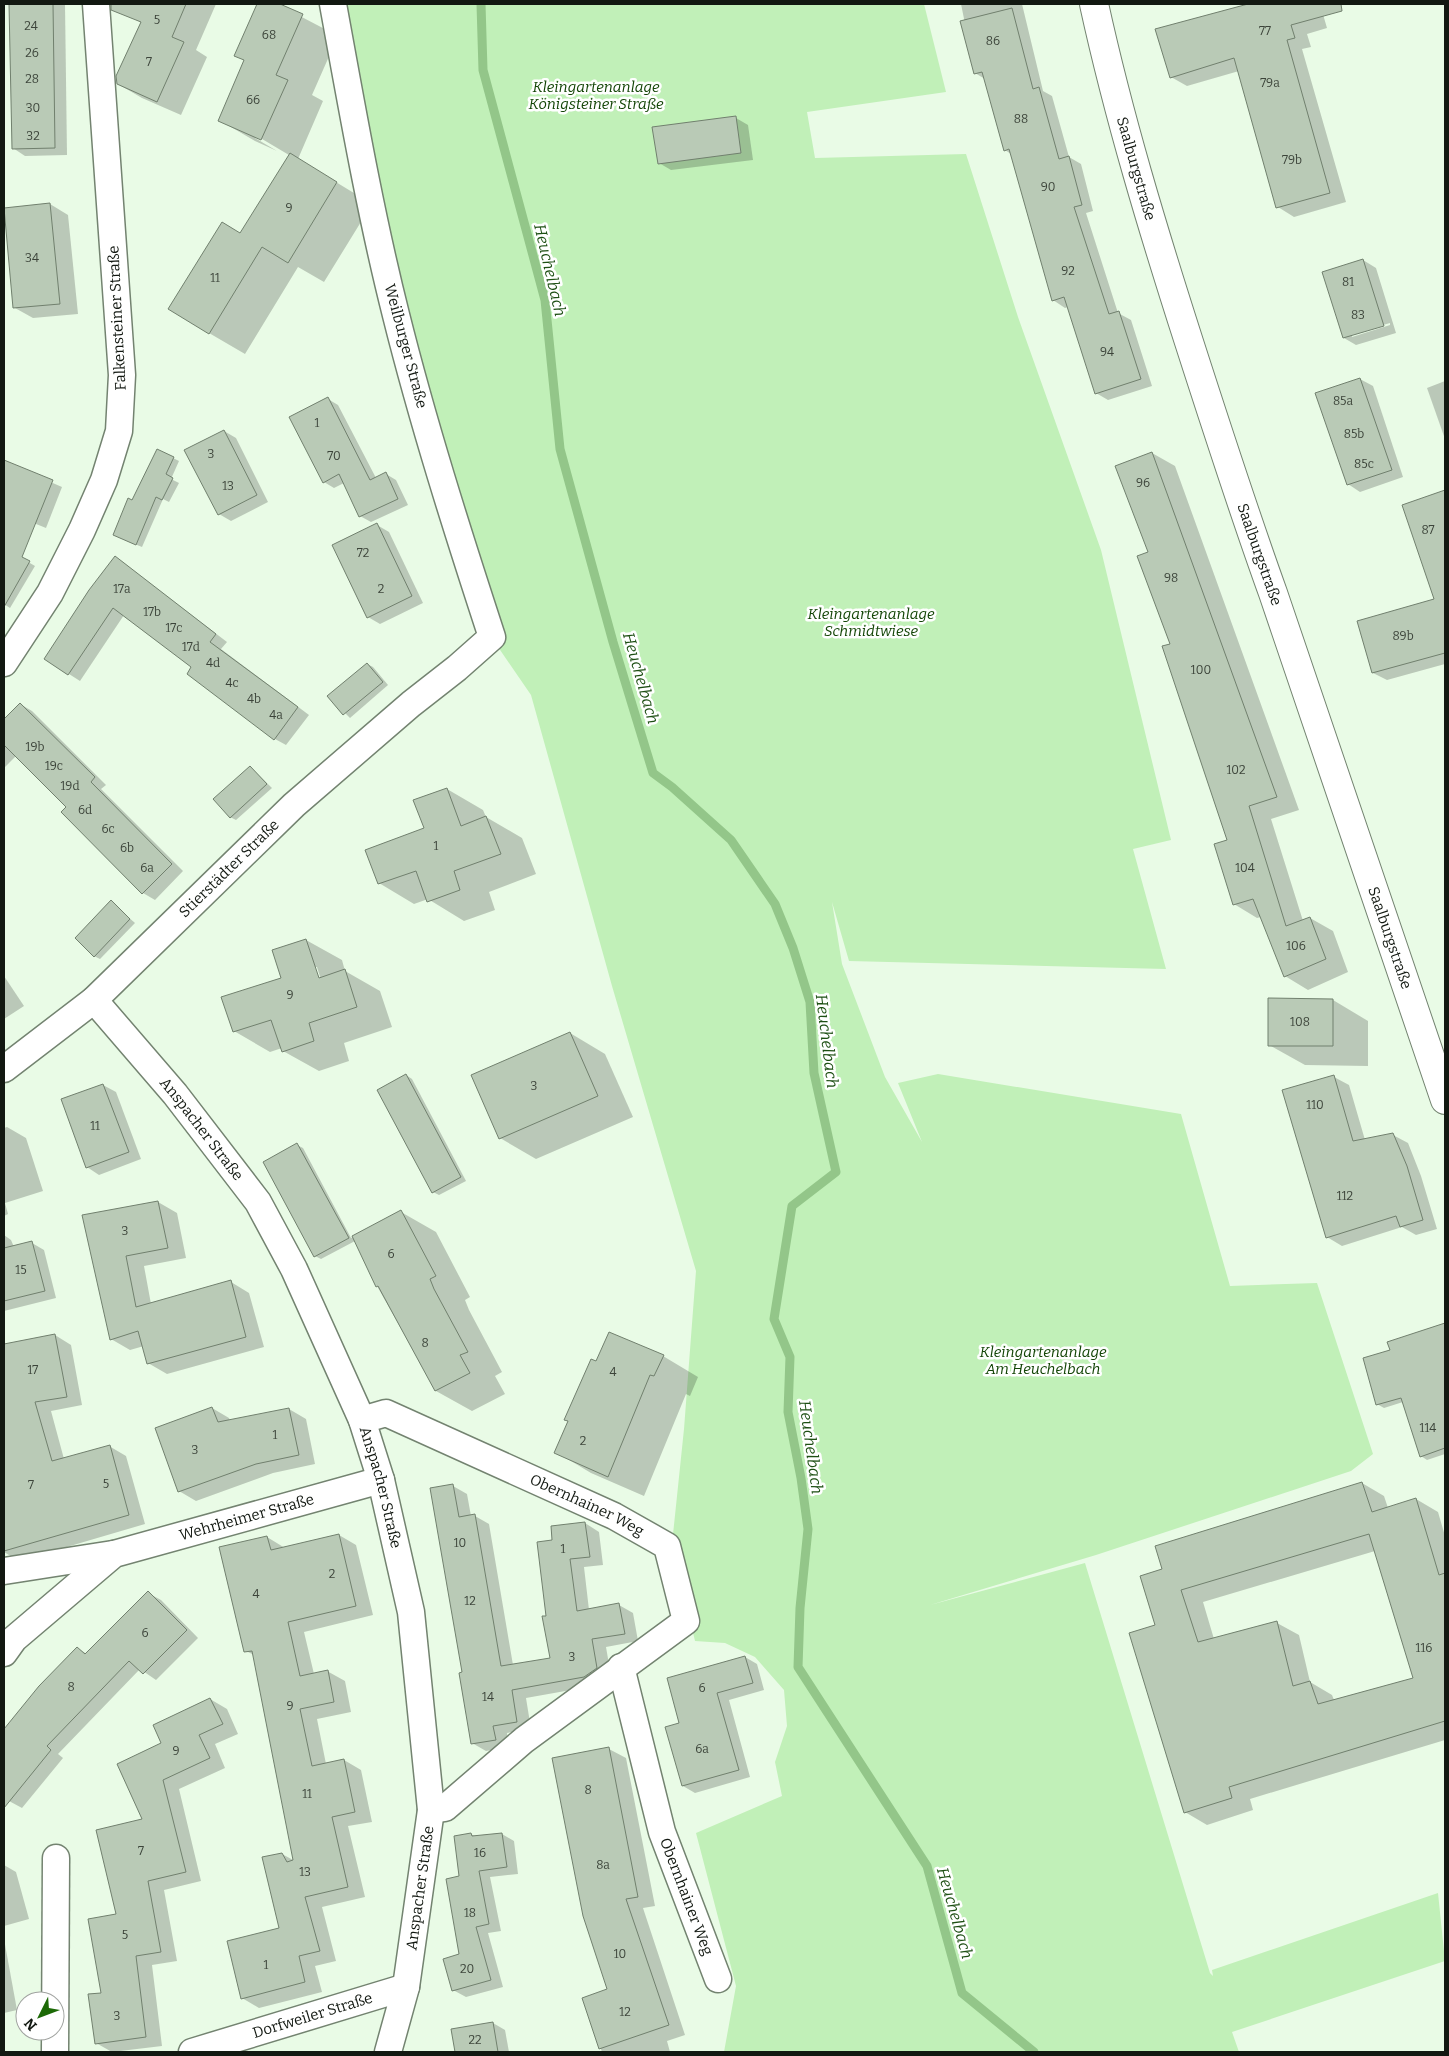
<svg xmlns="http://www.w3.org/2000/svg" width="1449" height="2056" font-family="Bitter,serif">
<rect width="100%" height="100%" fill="#e9fbe6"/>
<path fill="#c1f0b8" d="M333 4H924L946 92 807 112 815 158 966 154 1018 317 1101 550 1171 840 1133 849 1166 969 849 961 832 902 842 964 885 1077 922 1142 898 1083 938 1074 1181 1114 1230 1286 1317 1283 1373 1454 1351 1471 1096 1555 930 1605 1085 1563 1210 1973 1213 1976 1212 1970 1438 1893 1445 1961 1232 2032 1239 2052H724L736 1986 696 1833 782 1796 775 1762 787 1726 784 1690 755 1657 725 1643 695 1641 672 1544 684 1429 696 1271 612 986 531 695 496 644 445 494Z"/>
<g fill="#0003" fill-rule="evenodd">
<path d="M10 4H65L67 155 25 156 13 148Z"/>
<path d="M138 4H216L196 50 207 57 181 115 142 98 118 84 142 23 132 17Z"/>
<path d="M259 4H277L338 36 312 95 323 101 298 159 372 204 324 282 298 267 245 354 209 333 241 234 289 155 257 136 255 138 277 151 255 141 219 120 246 61 236 55Z"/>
<path d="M961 4H1022L1043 91 1052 96 1069 157 1081 164 1093 211 1086 213 1118 313 1131 320 1152 386 1108 400 1096 393 1068 307 1065 308 1053 300 1011 154 1005 150 985 79 975 73Z"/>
<path d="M1252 4H1320L1327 28 1307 34 1311 47 1302 49 1346 202 1294 217 1278 207 1239 71 1187 86 1171 77 1157 30Z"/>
<path d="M736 118 748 125 753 160 671 170 659 163Z"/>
<path d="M50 204 68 215 78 314 33 318 15 308Z"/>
<path d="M1363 260 1376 268 1396 333 1356 345 1344 338ZM1390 323V325L1352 337V334Z"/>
<path d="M1360 379 1373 386 1403 477 1360 492 1348 484Z"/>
<path d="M1445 381V439L1427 388Z"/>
<path d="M328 399 338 405 376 478 386 474 396 480 408 505 371 522 360 516 344 483 334 488 324 482Z"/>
<path d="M224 431 236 438 268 502 231 521 219 514Z"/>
<path d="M1152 453 1175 466 1299 810 1271 819 1303 921 1310 918 1333 931 1348 972 1308 990 1285 976 1261 917 1257 918 1234 904 1229 841 1171 645Z"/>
<path d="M173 458 179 461 171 479 179 483 169 502 163 499 142 547 120 538 132 502Z"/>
<path d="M4 462 62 487 46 528 4 511Z"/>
<path d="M1445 492V664L1387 680 1373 673 1436 600 1403 506Z"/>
<path d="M377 525 389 532 423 603 380 624 368 617Z"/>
<path d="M6 549 35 566 10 608 4 604Z"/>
<path d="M115 557 227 642 221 649 309 715 286 745 275 739 193 667 124 615 80 681 69 674Z"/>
<path d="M367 664 373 667 388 685 350 718 329 697Z"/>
<path d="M20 704 32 711 106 785 101 789 183 871 155 900 143 893 62 812 67 807 16 756 4 768V721Z"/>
<path d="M250 767 272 788 236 820 230 817Z"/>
<path d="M447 789 483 810 486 817 522 838 536 874 489 892 495 910 464 921 428 899 414 904 379 883 425 828Z"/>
<path d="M111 902 135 923 100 959 94 956Z"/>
<path d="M306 940 342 960 345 971 380 991 392 1027 344 1043 349 1061 319 1071 283 1051 282 1048 270 1052 234 1031 283 978ZM314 967H317L322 983 320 984Z"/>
<path d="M4 976 24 1006 4 1019Z"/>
<path d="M1333 1000 1368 1021V1066L1305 1065 1269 1045Z"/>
<path d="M570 1033 605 1054 633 1117 536 1159 500 1138Z"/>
<path d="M406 1075 412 1079 466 1181 439 1195 433 1192Z"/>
<path d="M1334 1077 1349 1085 1365 1140 1393 1135 1408 1143 1421 1176 1437 1229 1416 1235 1402 1227 1342 1246 1327 1237Z"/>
<path d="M103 1085 116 1092 141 1159 99 1175 87 1167Z"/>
<path d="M7 1127 26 1138 43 1191 5 1203 8 1214 4 1216V1128Z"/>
<path d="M297 1145 303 1148 351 1238 401 1212 436 1232 470 1297 465 1300 469 1310 502 1372 495 1376 505 1394 472 1411 436 1391 377 1286 355 1241 321 1259 315 1256Z"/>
<path d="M158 1202 177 1213 186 1258 144 1266 151 1304 231 1282 249 1293 264 1347 167 1374 148 1363 144 1346 130 1350 111 1339 84 1216Z"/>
<path d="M4 1235 11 1240 14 1247 32 1243 44 1250 56 1298 4 1311Z"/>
<path d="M1445 1324V1454L1427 1460 1421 1456 1403 1402 1384 1408 1377 1404 1392 1351 1389 1343Z"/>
<path d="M55 1335 71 1345 82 1405 51 1411 64 1459 109 1446 126 1456 145 1524 19 1561 4 1552V1440L8 1438 4 1414V1345Z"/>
<path d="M663 1356 698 1377 690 1396 686 1394 644 1496 591 1473 556 1452 597 1362Z"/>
<path d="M212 1408 229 1418 230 1421 289 1409 306 1419 315 1464 273 1473 196 1501 179 1491Z"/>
<path d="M1362 1483 1384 1496 1388 1508 1416 1499 1438 1512 1445 1536V1740L1250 1799 1253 1810 1207 1825 1185 1812 1156 1626 1163 1569ZM1375 1551 1414 1679 1334 1700 1332 1695 1310 1682 1299 1635 1277 1623 1214 1639 1203 1602Z"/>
<path d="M453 1486 467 1494 471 1516H475L489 1524 513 1665 551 1659 547 1617 554 1541 585 1523 599 1532 603 1565 584 1567 589 1610 619 1605 633 1613 638 1641 606 1647 611 1676 599 1685 526 1698 531 1729 507 1733 509 1747 486 1751 472 1743 463 1673Z"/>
<path d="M339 1535 356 1545 373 1615 304 1632 314 1674 327 1671 345 1681 351 1712 317 1719 326 1764 344 1760 361 1770 372 1822 348 1826 365 1897 322 1907 336 1961 315 1966 322 1992 259 2008 242 1998 281 1929 282 1854 295 1861 254 1655 244 1650 267 1537 285 1548Z"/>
<path d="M148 1593 161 1600 198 1638 156 1680 140 1669 58 1754 63 1758 22 1808 9 1801 4 1796V1731L40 1687 77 1648 87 1654Z"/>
<path d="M745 1657 757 1664 764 1690 729 1700 750 1777 695 1793 683 1786 681 1724Z"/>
<path d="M210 1699 227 1709 238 1734 215 1744 225 1768 179 1789 201 1881 164 1890 177 1961 152 1965 162 2046 112 2052 96 2043 103 1994 118 1915 163 1744Z"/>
<path d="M609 1749 626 1758 655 1906 643 1908 685 2035 667 2041 670 2052H602L583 1999 609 1990Z"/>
<path d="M471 1834 476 1837 502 1834 514 1841 518 1874 490 1877 501 1931 488 1933 503 1987 466 1997 453 1990 461 1955 460 1877Z"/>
<path d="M4 1865 16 1872 29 1919 4 1926Z"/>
<path d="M4 1939 17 2010 4 2013Z"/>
<path d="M493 2023 505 2030 509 2052H456L453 2030Z"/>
</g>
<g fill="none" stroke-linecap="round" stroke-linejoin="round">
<path stroke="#93c689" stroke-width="9" d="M481 4 483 70 545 300 560 449 613 642 653 773 672 787 731 840 775 904 793 948 810 1002 814 1073 836 1172 792 1206 774 1319 790 1357 788 1412 801 1478 808 1529 800 1608 798 1667 927 1866 962 1993 1034 2052"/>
</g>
<g fill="#b9cab6" stroke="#71806e" fill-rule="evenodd">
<path d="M9 4H53L55 148 12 149Z"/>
<path d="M111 4H186L172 37 184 42 157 102 117 84 116 76 141 22 111 10Z"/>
<path d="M257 4H280L303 14 276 75 288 80 261 140 218 121 244 60 234 56Z"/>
<path d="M1248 4H1341L1342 11 1291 25 1295 38 1287 40 1330 193 1276 208 1234 58 1170 78 1155 29Z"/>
<path d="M1012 8 1033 89 1039 87 1059 159 1069 156 1082 205 1074 207 1109 314 1119 311 1141 379 1095 394 1064 297 1052 301 1009 149 1004 151 982 72 974 74 960 21Z"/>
<path d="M736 116 741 153 658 164 652 127Z"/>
<path d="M290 153 337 182 288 263 262 247 209 334 168 309 222 222 240 233Z"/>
<path d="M50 203 60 304 13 308 4 208Z"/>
<path d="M1363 259 1384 326 1343 338 1322 272Z"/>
<path d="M1360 378 1392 470 1347 485 1315 393Z"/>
<path d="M328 397 370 480 386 472 398 499 359 517 339 474 323 483 289 417Z"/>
<path d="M224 430 257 495 218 515 184 450Z"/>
<path d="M157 449 174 457 166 474 173 478 162 500 156 497 136 545 113 535 128 498 132 500Z"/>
<path d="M1152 452 1277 797 1249 806 1286 926 1310 917 1326 959 1284 977 1253 899 1233 905 1214 844 1227 840 1162 646 1170 644 1137 556 1148 552 1115 466Z"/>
<path d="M4 460 53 480 22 557 30 561 4 607Z"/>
<path d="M1445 490V653L1372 673 1357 621 1434 599 1402 505Z"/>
<path d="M377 523 412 596 367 618 332 545Z"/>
<path d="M115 556 216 634 210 642 298 707 274 740 187 674 191 667 113 608 68 675 44 659 89 590Z"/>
<path d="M367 663 383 682 343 715 327 696Z"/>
<path d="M20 703 95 777 91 782 172 864 142 894 61 812 66 807 4 745V719Z"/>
<path d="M250 766 267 784 230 818 213 799Z"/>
<path d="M447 788 461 826 486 816 501 854 454 871 460 890 427 902 416 871 378 884 365 850 424 828 413 800Z"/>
<path d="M111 900 130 919 94 957 75 938Z"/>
<path d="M306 939 319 978 345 969 357 1007 309 1023 314 1041 282 1052 271 1020 233 1032 221 997 281 978 272 950Z"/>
<path d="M1268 998 1333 999V1046H1268Z"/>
<path d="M570 1032 598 1096 499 1139 471 1075Z"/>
<path d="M406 1074 461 1177 432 1193 377 1090Z"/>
<path d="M1334 1075 1353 1141 1393 1133 1407 1166 1423 1220 1400 1227 1396 1216 1326 1238 1282 1090Z"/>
<path d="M103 1084 129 1152 86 1168 61 1099Z"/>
<path d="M297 1143 349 1238 314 1257 263 1162Z"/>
<path d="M158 1201 168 1248 126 1256 136 1307 231 1280 246 1337 147 1364 138 1331 110 1340 82 1215Z"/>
<path d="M401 1210 436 1276 430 1279 434 1289 468 1352 460 1355 470 1373 435 1391 378 1286 376 1287 352 1236Z"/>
<path d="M32 1241 45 1291 4 1301V1248Z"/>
<path d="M1445 1323V1448L1420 1457 1401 1398 1376 1405 1363 1358 1390 1350 1387 1342Z"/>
<path d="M609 1332 664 1355 654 1376 650 1375 608 1477 554 1453 568 1421 564 1420 591 1359 596 1361Z"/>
<path d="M55 1334 67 1397 35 1402 52 1461 110 1445 129 1515 4 1551V1344Z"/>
<path d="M212 1407 218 1422 289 1408 299 1455 256 1464 178 1492 155 1428Z"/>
<path d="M1362 1482 1372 1512 1416 1498 1439 1575 1445 1573V1721L1229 1787 1232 1798 1184 1813 1129 1633 1155 1625 1140 1576 1162 1569 1155 1546ZM1369 1534 1413 1678 1318 1704 1310 1681 1293 1686 1277 1621 1198 1642 1181 1590Z"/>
<path d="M453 1484 459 1517 475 1514 501 1666 550 1658 542 1616H546L537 1542 552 1540 551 1526 585 1522 590 1557 570 1559 577 1611 619 1603 625 1634 592 1639 597 1668 584 1677 512 1690 517 1722 493 1726 496 1740 471 1744 459 1673 462 1672 430 1488Z"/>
<path d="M339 1534 356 1606 288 1622 300 1676 328 1670 334 1702 300 1709 312 1766 344 1759 355 1812 332 1817 348 1887 305 1897 320 1951 299 1956 305 1982 241 1999 227 1941 279 1928 262 1857 282 1853 287 1862 293 1860 252 1651 244 1652 219 1547 267 1536 271 1550Z"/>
<path d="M148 1591 187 1630 143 1674 129 1661 47 1746 51 1750 4 1808V1729L39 1686 77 1647 85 1654Z"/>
<path d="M745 1656 753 1683 717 1693 739 1770 682 1786 665 1727 679 1723 667 1678Z"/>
<path d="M210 1698 223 1724 199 1735 210 1758 163 1780 186 1872 148 1881 161 1952 136 1956 146 2037 95 2044 88 1994 101 1993 88 1919 116 1914 96 1830 142 1819 117 1764 161 1743 153 1725Z"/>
<path d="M609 1747 638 1897 626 1899 669 2025 599 2049 582 1998 607 1989 583 1916 552 1758Z"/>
<path d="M471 1833 472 1836 502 1833 507 1867 479 1871 489 1924 476 1927 491 1980 452 1991 443 1959 459 1954 446 1879 459 1876 454 1836Z"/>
<path d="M493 2022 498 2052H455L451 2029Z"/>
</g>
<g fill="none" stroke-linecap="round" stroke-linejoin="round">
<g stroke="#738370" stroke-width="29">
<g id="minor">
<path d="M4 663 50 593 82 530 104 480 119 431 122 375 96 4"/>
<path id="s1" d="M94 1000 175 1094 258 1202 294 1269 362 1420 381 1480 411 1612 431 1810 406 1987 388 2052"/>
<path id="s2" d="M4 1069 94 1000 294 805 411 704 457 668 492 637C457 530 423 423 396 315 370 212 352 108 333 4"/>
<path id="s3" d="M362 1420 386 1413 614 1516 667 1546 686 1621 524 1740 445 1808 431 1810"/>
<path d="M4 1571 113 1554"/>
<path id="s4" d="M4 1653 14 1639 114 1554 381 1480"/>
<path id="s5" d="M621 1667 662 1832 718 1979"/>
<path d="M55 2052 56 1858"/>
<path id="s6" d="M192 2052 406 1987"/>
</g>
</g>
<g stroke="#738370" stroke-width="30">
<g id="tertiary">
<path id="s7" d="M1094 4C1119 118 1153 230 1189 342 1216 426 1243 510 1273 593L1445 1100"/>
</g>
</g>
<use href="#minor" stroke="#fff" stroke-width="26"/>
<use href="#tertiary" stroke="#fff" stroke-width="28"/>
</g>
<g text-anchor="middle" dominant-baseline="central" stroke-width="5" stroke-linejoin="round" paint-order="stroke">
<g font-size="12" fill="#3c443a">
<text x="157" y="20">5</text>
<text x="31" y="26">24</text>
<text x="1265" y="31">77</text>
<text x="269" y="35">68</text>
<text x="993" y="41">86</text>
<text x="32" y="53">26</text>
<text x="149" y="62">7</text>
<text x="32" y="79">28</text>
<text x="1270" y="83">79a</text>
<text x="253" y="100">66</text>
<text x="33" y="108">30</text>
<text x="1021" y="119">88</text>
<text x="33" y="136">32</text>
<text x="1292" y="160">79b</text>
<text x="1048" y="187">90</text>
<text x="289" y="208">9</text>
<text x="32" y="258">34</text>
<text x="1068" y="271">92</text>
<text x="215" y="278">11</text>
<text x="1348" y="282">81</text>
<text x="1358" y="315">83</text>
<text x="1107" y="352">94</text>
<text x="1343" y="401">85a</text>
<text x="317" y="423">1</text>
<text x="1354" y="434">85b</text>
<text x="211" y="454">3</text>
<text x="334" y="456">70</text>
<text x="1364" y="464">85c</text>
<text x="1143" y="483">96</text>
<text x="228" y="486">13</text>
<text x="1428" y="530">87</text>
<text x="363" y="553">72</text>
<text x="1171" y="578">98</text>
<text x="122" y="589">17a</text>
<text x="381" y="589">2</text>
<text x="152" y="612">17b</text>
<text x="174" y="628">17c</text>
<text x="1403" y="636">89b</text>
<text x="191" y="647">17d</text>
<text x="213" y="663">4d</text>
<text x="1201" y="670">100</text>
<text x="232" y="683">4c</text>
<text x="254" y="699">4b</text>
<text x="276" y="715">4a</text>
<text x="35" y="747">19b</text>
<text x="54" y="766">19c</text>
<text x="1236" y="770">102</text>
<text x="70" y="786">19d</text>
<text x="85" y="810">6d</text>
<text x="108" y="829">6c</text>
<text x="436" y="846">1</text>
<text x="127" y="848">6b</text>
<text x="147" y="868">6a</text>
<text x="1245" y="868">104</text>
<text x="1296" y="946">106</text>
<text x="290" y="995">9</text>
<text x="1300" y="1022">108</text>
<text x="534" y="1086">3</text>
<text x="1315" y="1105">110</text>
<text x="95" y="1126">11</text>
<text x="1345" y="1196">112</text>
<text x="125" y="1231">3</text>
<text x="391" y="1254">6</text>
<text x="21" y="1270">15</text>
<text x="425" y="1343">8</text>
<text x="33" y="1370">17</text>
<text x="613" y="1372">4</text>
<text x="1428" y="1428">114</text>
<text x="275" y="1435">1</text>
<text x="583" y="1441">2</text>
<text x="195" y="1450">3</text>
<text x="106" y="1484">5</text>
<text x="31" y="1485">7</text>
<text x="460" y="1543">10</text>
<text x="563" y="1549">1</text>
<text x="332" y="1574">2</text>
<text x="256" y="1594">4</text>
<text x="470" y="1601">12</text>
<text x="145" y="1633">6</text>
<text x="1424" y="1648">116</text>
<text x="572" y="1657">3</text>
<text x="71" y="1687">8</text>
<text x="702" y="1688">6</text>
<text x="488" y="1697">14</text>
<text x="290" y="1706">9</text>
<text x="702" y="1749">6a</text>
<text x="176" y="1751">9</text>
<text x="588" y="1790">8</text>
<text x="307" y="1794">11</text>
<text x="141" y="1851">7</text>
<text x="480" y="1853">16</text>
<text x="603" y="1865">8a</text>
<text x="305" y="1872">13</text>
<text x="470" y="1913">18</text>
<text x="125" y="1935">5</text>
<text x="620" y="1954">10</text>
<text x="266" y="1965">1</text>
<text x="467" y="1969">20</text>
<text x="625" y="2012">12</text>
<text x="117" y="2016">3</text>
<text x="475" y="2040">22</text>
</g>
<g font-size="15" font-style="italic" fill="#134506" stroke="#fff">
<text x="596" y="87">Kleingartenanlage<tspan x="596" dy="17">Königsteiner Straße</tspan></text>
<text x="871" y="614">Kleingartenanlage<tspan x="871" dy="17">Schmidtwiese</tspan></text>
<text x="1043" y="1352">Kleingartenanlage<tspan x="1043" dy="17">Am Heuchelbach</tspan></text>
</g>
<g font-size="15" fill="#121811" stroke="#fff">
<text stroke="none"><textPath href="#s7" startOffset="170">Saalburgstraße</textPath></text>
<text transform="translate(117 318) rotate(-93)">Falkensteiner Straße</text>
<text transform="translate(406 346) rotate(75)">Weilburger Straße</text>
<text stroke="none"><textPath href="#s7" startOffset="575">Saalburgstraße</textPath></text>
<text stroke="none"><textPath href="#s2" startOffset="302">Stierstädter Straße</textPath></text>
<text stroke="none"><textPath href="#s7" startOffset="980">Saalburgstraße</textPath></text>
<text stroke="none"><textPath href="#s1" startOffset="168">Anspacher Straße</textPath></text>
<text stroke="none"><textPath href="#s1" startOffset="572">Anspacher Straße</textPath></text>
<text stroke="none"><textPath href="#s3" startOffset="246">Obernhainer Weg</textPath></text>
<text stroke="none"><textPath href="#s4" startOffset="286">Wehrheimer Straße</textPath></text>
<text transform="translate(420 1888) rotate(-82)">Anspacher Straße</text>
<text stroke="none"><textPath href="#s5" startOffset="239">Obernhainer Weg</textPath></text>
<text stroke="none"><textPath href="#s6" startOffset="126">Dorfweiler Straße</textPath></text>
</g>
<g font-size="16" font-style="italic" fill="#1d4f13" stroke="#fff">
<text transform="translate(550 270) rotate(77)">Heuchelbach</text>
<text transform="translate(641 678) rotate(74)">Heuchelbach</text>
<text transform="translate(827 1041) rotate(83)">Heuchelbach</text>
<text transform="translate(811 1447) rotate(82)">Heuchelbach</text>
<text transform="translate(955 1913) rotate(74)">Heuchelbach</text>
</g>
</g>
<rect width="1449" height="2056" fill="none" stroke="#121811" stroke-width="10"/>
<g transform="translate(40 2016) rotate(228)"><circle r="24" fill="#ffffff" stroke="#a0a3a0"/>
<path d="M0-4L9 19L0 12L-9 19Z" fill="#1c6906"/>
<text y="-8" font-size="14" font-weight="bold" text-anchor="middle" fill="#121811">N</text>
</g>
</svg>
